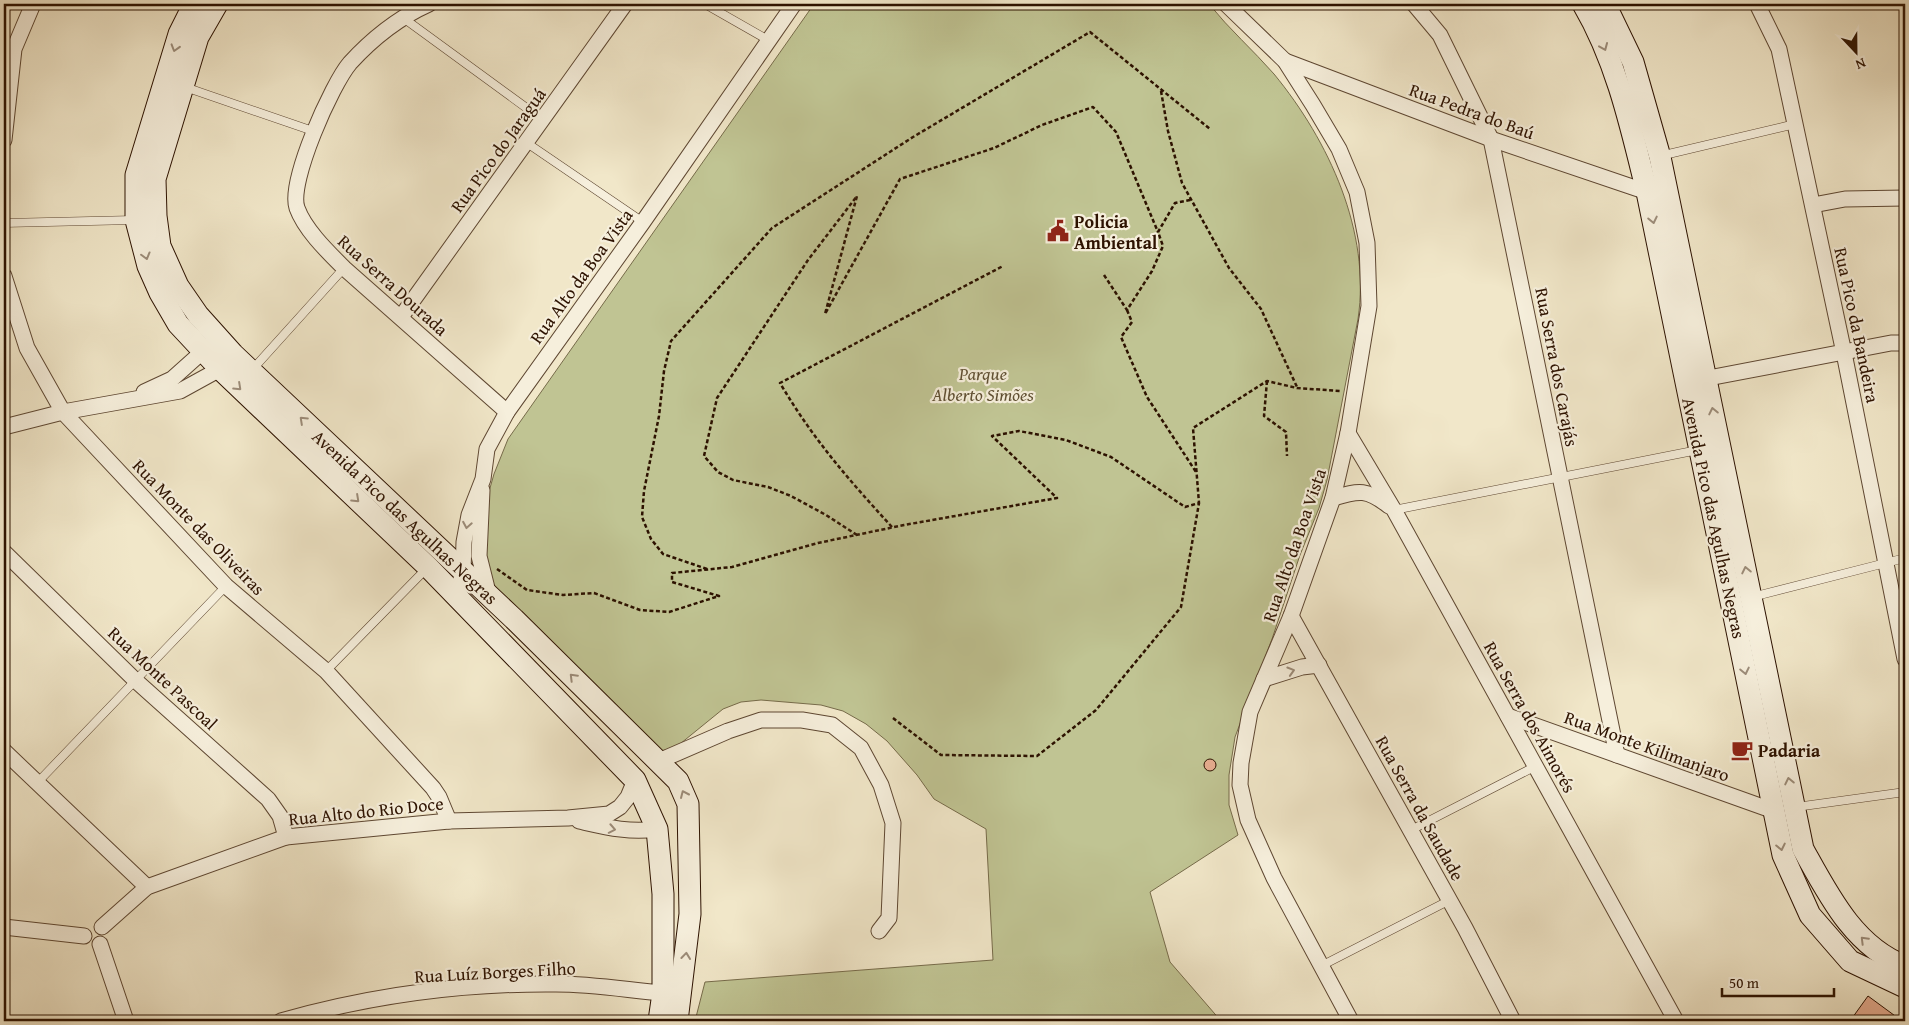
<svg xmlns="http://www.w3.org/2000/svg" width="1909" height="1025" font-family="'Gentium Book Plus',serif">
<rect width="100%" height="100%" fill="#f1e7c9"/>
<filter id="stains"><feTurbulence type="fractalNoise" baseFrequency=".004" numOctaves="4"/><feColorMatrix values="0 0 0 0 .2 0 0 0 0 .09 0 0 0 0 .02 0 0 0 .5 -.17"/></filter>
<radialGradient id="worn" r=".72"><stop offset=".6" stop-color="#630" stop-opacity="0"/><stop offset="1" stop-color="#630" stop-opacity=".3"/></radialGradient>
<path fill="#c0c493" stroke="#766b4a" d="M814 4H1209C1229 29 1253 50 1274 74 1329 141 1371 232 1358 319L1327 480 1319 508 1300 555 1272 639 1235 737 1229 775V805L1238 835 1150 892 1170 962 1221 1021H695L705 982 993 960 986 829 934 799 917 775 887 741 866 724 843 711 821 705 761 700 741 702 723 709 675 748 660 751 493 593 484 546 486 502 494 474 508 439Z"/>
<g fill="#e6ac8f" stroke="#2d1200">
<circle cx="1210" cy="765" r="6"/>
<path d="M1868 996 1902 1021H1850Z"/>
</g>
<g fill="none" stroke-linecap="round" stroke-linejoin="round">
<g stroke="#5e4732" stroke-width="9">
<g id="lane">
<path d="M705 4 768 40"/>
<path d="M402 17 543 120"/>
<path d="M185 87 313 131"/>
<path d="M527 143 643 222"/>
<path d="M1660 156 1795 124"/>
<path d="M4 223 134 220"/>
<path d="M252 370 344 268"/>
<path d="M1394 510 1698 450"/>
<path d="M1752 597 1905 558"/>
<path d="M326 671 427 568"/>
<path d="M37 783 226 586"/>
<path d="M1796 807 1905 792"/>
<path d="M1411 830 1536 766"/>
<path d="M1321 966 1450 900"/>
</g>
</g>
<g stroke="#5e4732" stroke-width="17">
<g id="street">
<path d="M429 4C400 17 372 39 350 63 332 84 288 182 297 208 305 230 328 252 344 268L507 412"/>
<path d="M1226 4 1285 61 1313 105 1339 149 1357 192 1367 243 1369 306 1348 433 1333 498 1291 616 1250 712 1241 763 1240 785 1248 820 1274 878 1351 1021"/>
<path d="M1414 4 1440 35 1491 139 1617 755"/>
<path d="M1757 4 1779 49 1844 353 1905 659"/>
<path d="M1285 61 1491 139 1647 192"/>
<path d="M4 140 14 49 33 4"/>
<path d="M1813 205 1845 199 1905 198"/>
<path d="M4 276 27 348 63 412 226 586 326 671 433 788 439 797 449 821"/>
<path d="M401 317 625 4"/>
<path d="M1698 380 1891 343H1905"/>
<path d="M144 392 172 379 210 345"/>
<path d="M4 427 63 412 180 391 220 369 225 363"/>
<path d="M1348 433 1394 510 1676 1021"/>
<path d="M482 490 479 556 489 596"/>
<path d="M1333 498C1360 490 1367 489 1389 506"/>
<path d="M4 552 135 680 268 799 280 816 286 837"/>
<path d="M457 595 463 571 464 542 469 515 483 479 487 449 507 412 643 222 794 4"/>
<path d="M1291 616 1465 928 1513 1021"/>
<path d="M1264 679 1302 667 1319 665"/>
<path d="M1508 716 1774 811"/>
<path d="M4 751 147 887"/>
<path d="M659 761 728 731 761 720H802L832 725 861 748 881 785 893 823 889 918 879 931"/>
<path d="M579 821C606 827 629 833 657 829"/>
<path d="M4 927 84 936"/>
<path d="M102 927 147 887 286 837 449 821 568 818 609 814 620 807 628 797 635 780"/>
<path d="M100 944 126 1021"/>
<path d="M281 1021C369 996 464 983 556 984 592 984 628 990 663 993L673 990"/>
</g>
</g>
<g stroke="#2d1200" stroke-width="23">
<g id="secondary">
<path d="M194 4 179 34 136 175V220L148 266 160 293 178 324 220 369 428 567 635 780 657 829 663 894V993L659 1021"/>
<path d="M217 4 198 37 155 179 156 216 160 246 178 286 198 315 233 354 514 619 678 781 688 804 690 914 677 1021"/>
<path d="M1583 4C1617 62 1631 127 1647 192L1783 855 1810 915 1850 961 1905 987"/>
<path d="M1605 4 1633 62 1660 157 1803 849C1828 894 1854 947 1905 966"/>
</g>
</g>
<g stroke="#2d1200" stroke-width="2.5" stroke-dasharray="4 2.5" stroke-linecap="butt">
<path d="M1161 91 1168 131 1182 183 1229 268 1261 309 1297 387"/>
<path d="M1104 275 1127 310 1152 271 1163 246 1158 232 1175 203 1190 200"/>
<path d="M1127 310 1132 322 1121 337 1147 397 1196 472"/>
<path d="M1267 381 1264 416 1286 432 1287 456"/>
<path d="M892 527C848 479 813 439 780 383L1003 266"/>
<path d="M857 535 826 515 791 496 768 487 733 480 718 472 704 456 717 398 808 260 857 196 825 314 900 179 994 148 1042 125 1093 107 1116 132 1158 232"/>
<path d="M497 569 527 590 563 595 594 593 640 610 669 612 719 596 672 582V573L732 567 818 543 904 525 1057 498 992 436 1019 431 1066 440 1111 457 1185 507 1199 503 1193 428 1267 381 1297 388 1340 391"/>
<path d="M707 569 663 554 651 539 642 517 644 491 659 416 664 371 671 341 772 228 913 137 1090 32 1210 129"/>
<path d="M893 718 941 755 1037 756 1096 710 1181 607 1199 503"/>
</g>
<use href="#lane" stroke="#f6efdc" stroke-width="8"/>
<use href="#street" stroke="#f6efdc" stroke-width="15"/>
<use href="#secondary" stroke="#f6efdc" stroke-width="21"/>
</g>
<defs><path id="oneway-chevron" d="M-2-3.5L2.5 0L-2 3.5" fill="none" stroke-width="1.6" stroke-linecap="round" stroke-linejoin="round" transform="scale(1.25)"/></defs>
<g stroke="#9c8c79">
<use href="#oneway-chevron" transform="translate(1604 47) rotate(67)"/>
<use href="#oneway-chevron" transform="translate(175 48) rotate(107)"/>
<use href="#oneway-chevron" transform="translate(1653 220) rotate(78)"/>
<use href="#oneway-chevron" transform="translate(146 256) rotate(75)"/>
<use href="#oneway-chevron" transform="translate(238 387) rotate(43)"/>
<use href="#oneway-chevron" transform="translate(1713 411) rotate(-102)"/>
<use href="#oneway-chevron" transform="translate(303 420) rotate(-137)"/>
<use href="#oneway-chevron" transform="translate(356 499) rotate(43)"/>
<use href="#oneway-chevron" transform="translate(467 525) rotate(100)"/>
<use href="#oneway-chevron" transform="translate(1746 570) rotate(-102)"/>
<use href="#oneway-chevron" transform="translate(1291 671) rotate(-17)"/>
<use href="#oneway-chevron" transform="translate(1745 671) rotate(78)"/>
<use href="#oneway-chevron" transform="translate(573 677) rotate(-135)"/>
<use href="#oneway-chevron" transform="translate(1789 781) rotate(-102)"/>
<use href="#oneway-chevron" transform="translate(684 794) rotate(-114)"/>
<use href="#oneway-chevron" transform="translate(612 829) rotate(11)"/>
<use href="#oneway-chevron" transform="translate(1781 847) rotate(78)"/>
<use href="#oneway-chevron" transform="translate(1864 940) rotate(-135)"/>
<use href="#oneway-chevron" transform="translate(686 956) rotate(-84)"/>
</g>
<defs>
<g id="civic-bare" transform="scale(1.725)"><path d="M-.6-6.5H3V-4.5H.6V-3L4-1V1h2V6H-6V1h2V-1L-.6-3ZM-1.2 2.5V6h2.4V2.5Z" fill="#8f2418" stroke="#f6efdc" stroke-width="2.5" paint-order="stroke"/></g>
<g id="cafe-bare" transform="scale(1.725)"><path d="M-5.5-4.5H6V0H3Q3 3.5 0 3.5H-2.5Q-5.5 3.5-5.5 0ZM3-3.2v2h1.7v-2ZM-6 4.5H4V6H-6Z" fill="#8f2418" stroke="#f6efdc" stroke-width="2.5" paint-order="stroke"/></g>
</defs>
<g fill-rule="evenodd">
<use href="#civic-bare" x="1058" y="231"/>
<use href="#cafe-bare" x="1742" y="750"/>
</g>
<g text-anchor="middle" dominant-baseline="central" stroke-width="4.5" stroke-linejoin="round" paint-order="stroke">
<g font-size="18" fill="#2d1200" stroke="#f6efdc">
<text transform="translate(1472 111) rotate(20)">Rua Pedra do Baú</text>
<text transform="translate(498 150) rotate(-54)">Rua Pico do Jaraguá</text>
<text transform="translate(581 276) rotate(-54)">Rua Alto da Boa Vista</text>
<text transform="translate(393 285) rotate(42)">Rua Serra Dourada</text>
<text transform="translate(1857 325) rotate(78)">Rua Pico da Bandeira</text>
<text transform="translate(1557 367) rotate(79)">Rua Serra dos Carajás</text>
<text transform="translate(405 517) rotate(43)">Avenida Pico das Agulhas Negras</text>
<text transform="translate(1714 518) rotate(78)">Avenida Pico das Agulhas Negras</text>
<text transform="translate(199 527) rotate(46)">Rua Monte das Oliveiras</text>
<text transform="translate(1294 545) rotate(-71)">Rua Alto da Boa Vista</text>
<text transform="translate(163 678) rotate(43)">Rua Monte Pascoal</text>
<text transform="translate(1530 717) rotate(61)">Rua Serra dos Aimorés</text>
<text transform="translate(1647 746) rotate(20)">Rua Monte Kilimanjaro</text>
<text transform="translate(1420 808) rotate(61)">Rua Serra da Saudade</text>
<text transform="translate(366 811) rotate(-6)">Rua Alto do Rio Doce</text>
<text transform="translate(495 972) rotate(-3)">Rua Luíz Borges Filho</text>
</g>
<g font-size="18" font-weight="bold" fill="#2d1200" stroke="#f6efdc" text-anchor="start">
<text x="1074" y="221">Policia<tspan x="1074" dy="21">Ambiental</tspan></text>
<text x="1758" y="750">Padaria</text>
</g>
<g font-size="18" font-style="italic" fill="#605033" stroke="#f6efdc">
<text x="983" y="373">Parque<tspan x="983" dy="21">Alberto Simões</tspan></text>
</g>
</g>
<rect width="1909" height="1025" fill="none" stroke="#f1e7c9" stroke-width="20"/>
<rect x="5" y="5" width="1899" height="1015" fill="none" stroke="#2d1200" stroke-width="2.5"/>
<rect x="10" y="10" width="1889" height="1005" fill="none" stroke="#2d1200"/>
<g transform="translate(1856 52) rotate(158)" stroke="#f6efdc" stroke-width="4" paint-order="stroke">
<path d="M0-4L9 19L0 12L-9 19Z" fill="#2d1200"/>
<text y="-8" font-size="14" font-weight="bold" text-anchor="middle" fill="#2d1200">N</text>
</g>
<path d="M1722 988v8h112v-8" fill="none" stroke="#2d1200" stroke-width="2.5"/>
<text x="1729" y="988" font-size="15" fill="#2d1200" stroke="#f6efdc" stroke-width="4" paint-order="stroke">50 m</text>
<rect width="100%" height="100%" filter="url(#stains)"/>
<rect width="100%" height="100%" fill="url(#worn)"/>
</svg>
